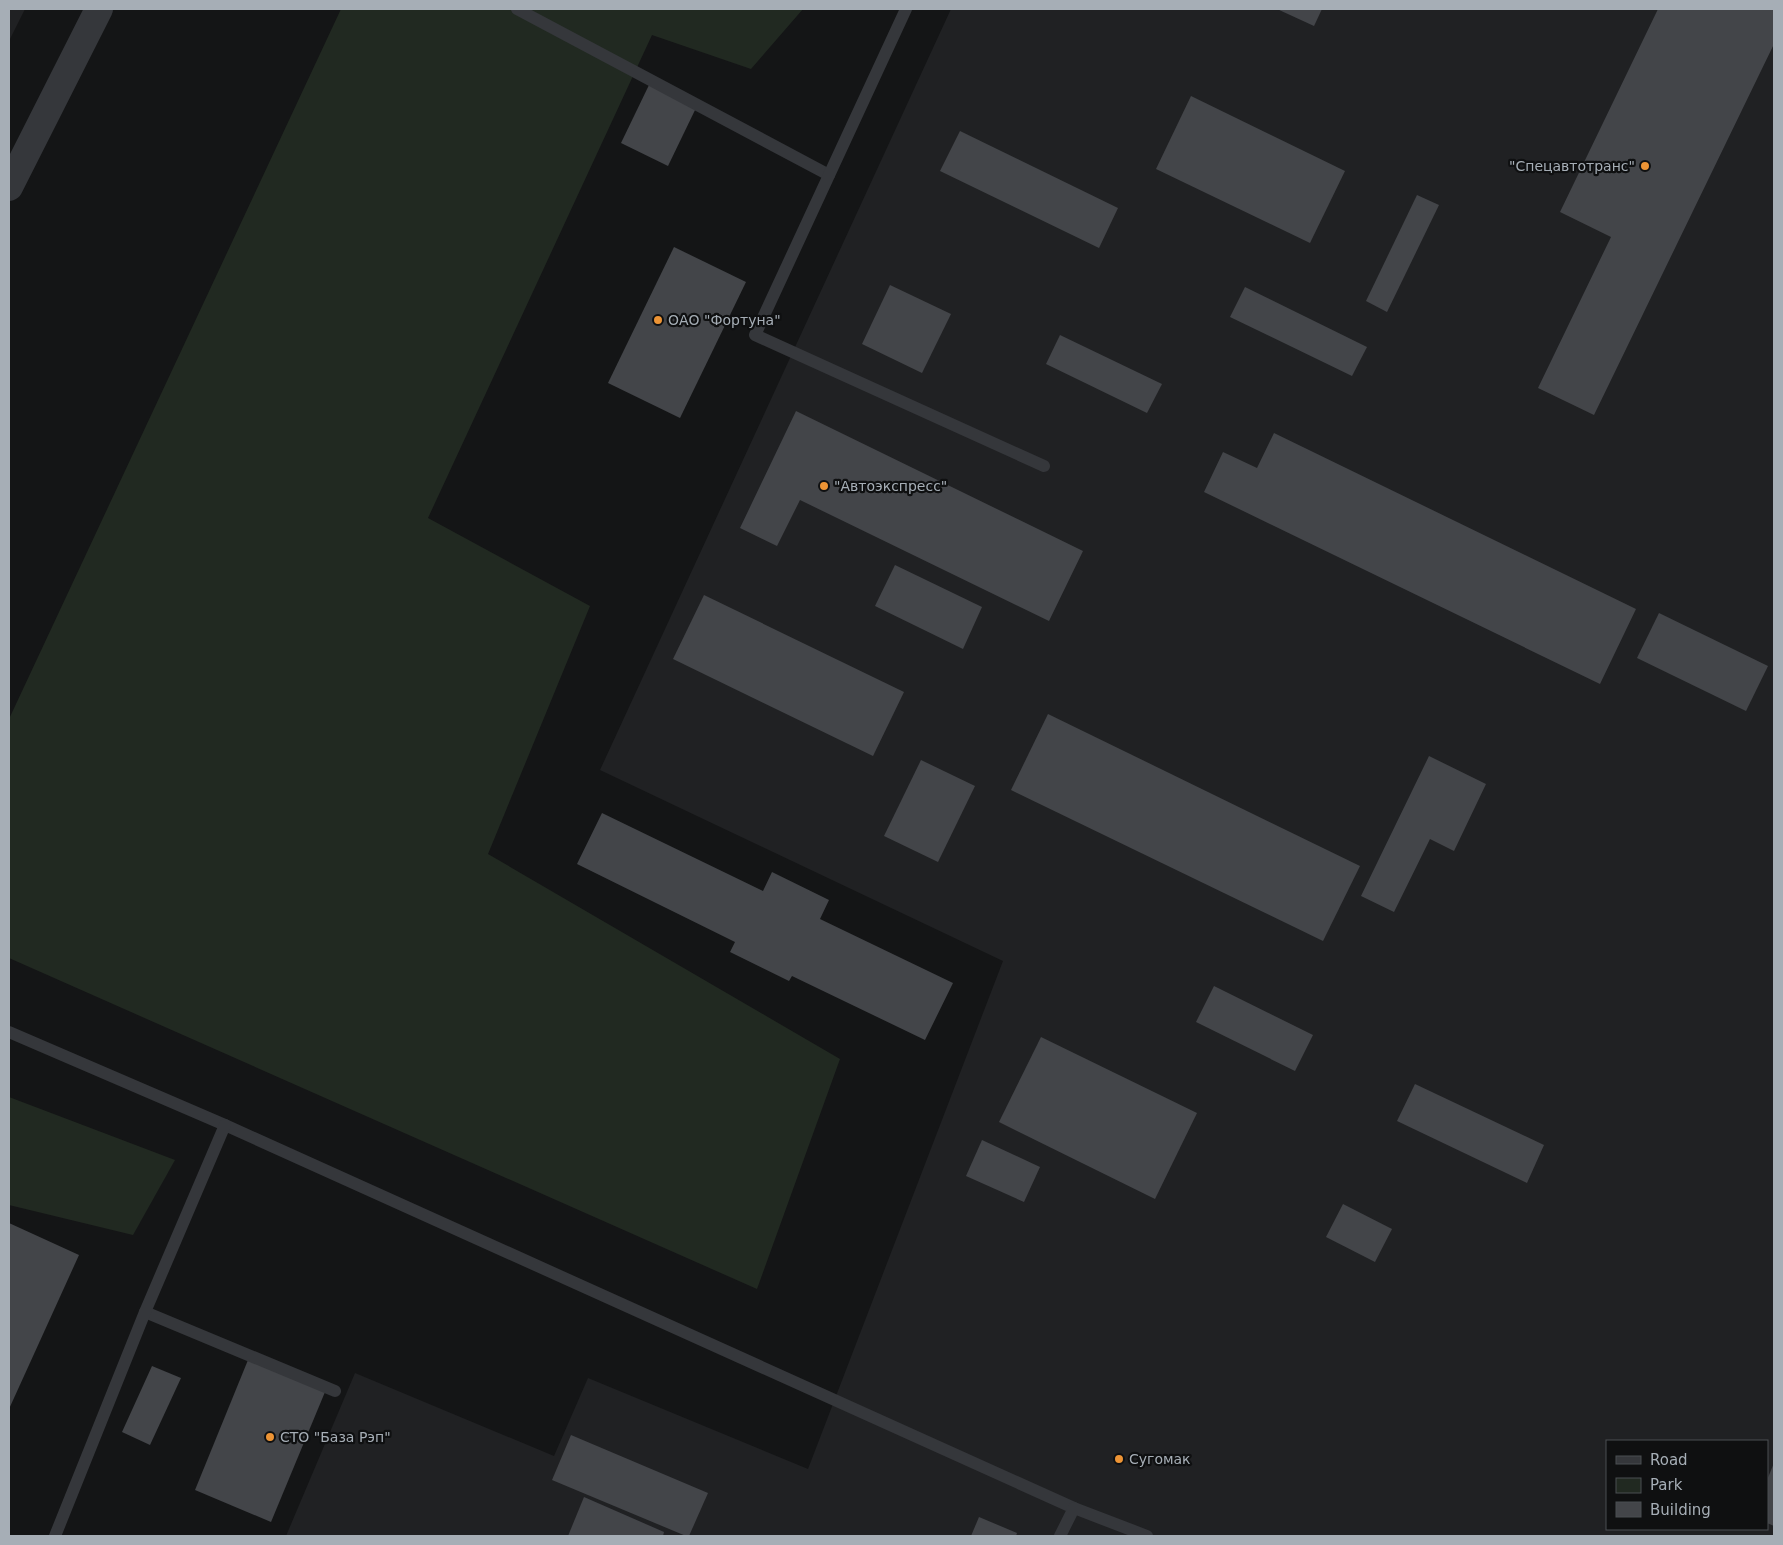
<svg xmlns="http://www.w3.org/2000/svg" width="1783" height="1545" font-family="'DejaVu Sans',sans-serif">
<rect width="100%" height="100%" fill="#141516"/>
<g fill="#202123" fill-rule="evenodd">
<path d="M9 9H25L9 41Z"/>
<path d="M951 9H1774V1536H286L355 1373 554 1456 588 1378 808 1469 1003 961 600 770ZM1607 1441H1767V1529H1607Z"/>
</g>
<g fill="#212921">
<path d="M341 9H803L751 69 652 35 428 518 590 606 488 854 840 1059 757 1289 9 958V719Z"/>
<path d="M9 1097 175 1160 133 1235 9 1205Z"/>
</g>
<g fill="#434549">
<path d="M1277 9H1322L1314 26Z"/>
<path d="M1658 9H1774V44L1594 415 1538 388 1611 237 1560 212Z"/>
<path d="M649 85 696 108 668 166 621 143Z"/>
<path d="M1191 96 1345 171 1310 243 1156 169Z"/>
<path d="M960 131 1118 208 1099 248 940 171Z"/>
<path d="M1417 195 1439 205 1387 312 1366 301Z"/>
<path d="M674 247 746 282 680 418 608 383Z"/>
<path d="M890 285 951 314 922 373 862 344Z"/>
<path d="M1245 287 1367 347 1352 376 1230 317Z"/>
<path d="M1060 335 1162 384 1147 413 1046 364Z"/>
<path d="M796 411 1083 551 1049 621 800 500 777 546 740 528Z"/>
<path d="M1274 433 1636 609 1600 684 1204 492 1223 452 1257 468Z"/>
<path d="M895 565 982 607 963 649 875 606Z"/>
<path d="M704 595 904 692 873 756 673 659Z"/>
<path d="M1659 613 1768 666 1746 711 1637 658Z"/>
<path d="M1048 714 1360 866 1323 941 1011 790Z"/>
<path d="M1429 756 1486 784 1454 851 1430 839 1394 912 1361 896Z"/>
<path d="M921 760 975 786 938 862 884 836Z"/>
<path d="M602 813 763 891 772 872 829 900 820 919 953 983 925 1040 792 976 789 981 730 952 735 942 577 864Z"/>
<path d="M1214 986 1313 1035 1295 1071 1196 1022Z"/>
<path d="M1041 1037 1197 1113 1155 1199 999 1122Z"/>
<path d="M1415 1084 1544 1145 1527 1183 1397 1121Z"/>
<path d="M982 1140 1040 1167 1024 1202 966 1176Z"/>
<path d="M1343 1204 1392 1229 1375 1262 1326 1237Z"/>
<path d="M9 1223 79 1255 9 1409Z"/>
<path d="M248 1360 325 1392 271 1522 195 1490Z"/>
<path d="M152 1366 181 1378 150 1445 122 1432Z"/>
<path d="M571 1435 708 1493 689 1536H686L552 1480Z"/>
<path d="M1774 1463V1526L1767 1523V1480Z"/>
<path d="M584 1497 664 1532 663 1536H568Z"/>
<path d="M979 1517 1017 1533 1016 1536H971Z"/>
</g>
<g fill="none" stroke-linecap="round" stroke-linejoin="round">
<g stroke="#35373b" stroke-width="12">
<path d="M517 9 829 175"/>
<path d="M906 9 755 335 1044 466"/>
<path d="M9 1032 225 1125 1074 1508"/>
<path d="M145 1312 335 1391"/>
<path d="M55 1536 145 1312 225 1125"/>
<path d="M1060 1536 1074 1508 1147 1536"/>
</g>
<path stroke="#35373b" stroke-width="28" d="M9 187 99 9"/>
</g>
<g fill="#ed9435" stroke="#0f1011" stroke-width="2">
<circle cx="1645" cy="166" r="5"/>
<circle cx="658" cy="320" r="5"/>
<circle cx="824" cy="486" r="5"/>
<circle cx="270" cy="1437" r="5"/>
<circle cx="1119" cy="1459" r="5"/>
</g>
<g text-anchor="middle" dominant-baseline="central" stroke-width="4.5" stroke-linejoin="round" paint-order="stroke">
<g font-size="14" fill="#a6aeb6" stroke="#0f1011" text-anchor="start">
<text x="1635" y="166" text-anchor="end">"Спецавтотранс"</text>
<text x="668" y="320">ОАО "Фортуна"</text>
<text x="834" y="486">"Автоэкспресс"</text>
<text x="280" y="1437">СТО "База Рэп"</text>
<text x="1129" y="1459">Сугомак</text>
</g>
</g>
<rect width="1783" height="1545" fill="none" stroke="#a6aeb6" stroke-width="20"/>
<rect x="1606" y="1440" width="162" height="90" fill="#0f1011" stroke="#4b4f53"/>
<rect x="1616" y="1456" width="25" height="8" fill="#35373b" stroke="#4b4f53"/>
<text x="1650" y="1465" font-size="15" fill="#a6aeb6">Road</text>
<rect x="1616" y="1478" width="25" height="15" fill="#212921" stroke="#4b4f53"/>
<text x="1650" y="1490" font-size="15" fill="#a6aeb6">Park</text>
<rect x="1616" y="1502" width="25" height="15" fill="#434549" stroke="#4b4f53"/>
<text x="1650" y="1515" font-size="15" fill="#a6aeb6">Building</text>
</svg>
